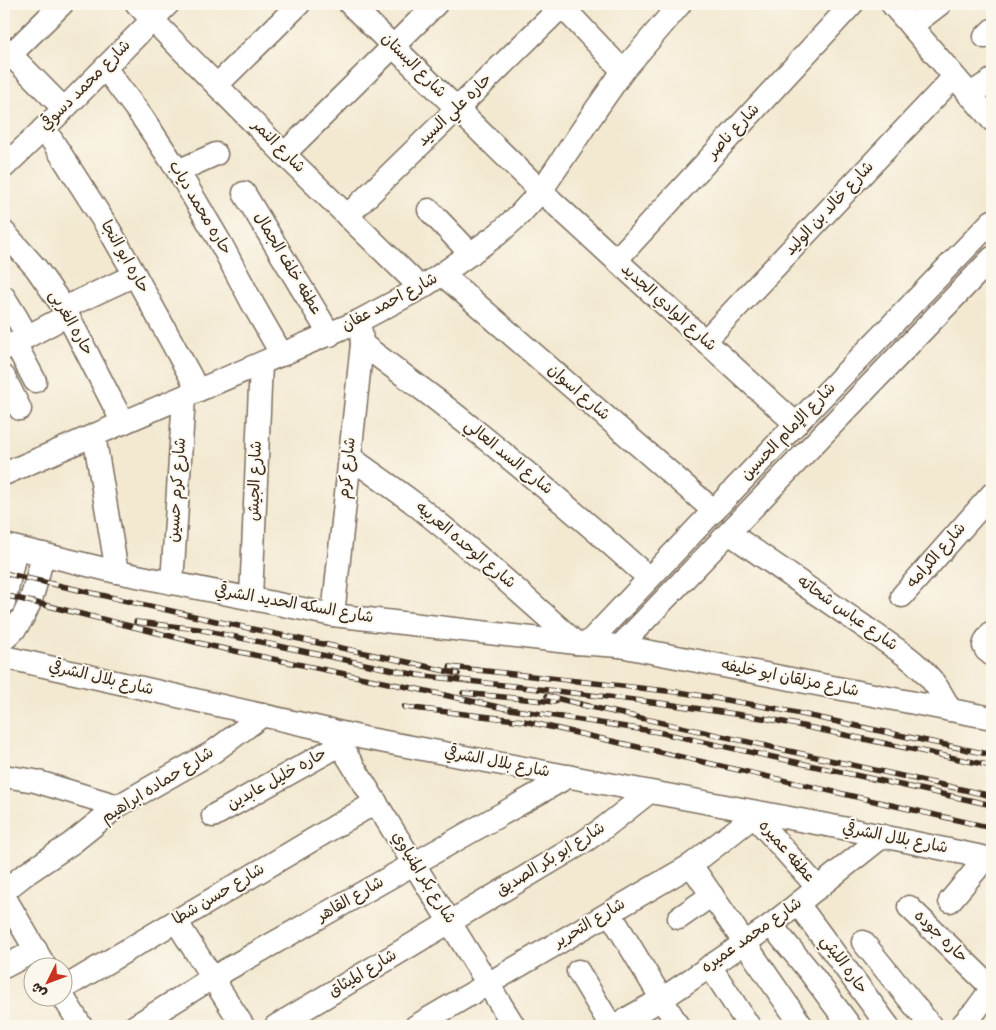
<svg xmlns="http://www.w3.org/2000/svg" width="996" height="1030" font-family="Dekko,'Playpen Sans Arabic',sans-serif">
<rect width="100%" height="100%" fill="#fbf7ec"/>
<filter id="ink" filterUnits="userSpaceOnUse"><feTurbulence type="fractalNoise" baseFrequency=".02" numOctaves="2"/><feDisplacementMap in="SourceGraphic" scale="10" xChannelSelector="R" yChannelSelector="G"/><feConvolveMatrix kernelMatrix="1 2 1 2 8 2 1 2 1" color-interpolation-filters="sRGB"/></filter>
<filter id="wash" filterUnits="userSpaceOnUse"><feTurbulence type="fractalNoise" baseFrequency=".0096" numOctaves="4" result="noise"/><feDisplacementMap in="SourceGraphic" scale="20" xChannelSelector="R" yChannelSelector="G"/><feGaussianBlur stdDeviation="1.12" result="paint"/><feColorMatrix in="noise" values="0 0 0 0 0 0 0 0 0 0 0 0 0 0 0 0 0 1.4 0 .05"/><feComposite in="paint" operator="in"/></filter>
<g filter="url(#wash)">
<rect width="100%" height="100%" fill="#f3e9d1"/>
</g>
<g filter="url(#ink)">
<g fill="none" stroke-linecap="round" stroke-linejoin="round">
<g stroke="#7b6d5d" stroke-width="25">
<g id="street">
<path d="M137 4 284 154 421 288"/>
<path d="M350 4 541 191 616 260 796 424"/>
<path d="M560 4 623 71"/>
<path d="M892 4 992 120"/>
<path d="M911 26 940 4"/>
<path d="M985 37 992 30"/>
<path d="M4 48 64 109"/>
<path d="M4 61 62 4"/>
<path d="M105 68 142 117 178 171 220 242 254 306 282 355"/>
<path d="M217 85 299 4"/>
<path d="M969 95 992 80"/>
<path d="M44 128 110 231 135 275 198 390"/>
<path d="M284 154 436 4"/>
<path d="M4 167 64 109 168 4"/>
<path d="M178 171 216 154"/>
<path d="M244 193 330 335"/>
<path d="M429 210 471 254"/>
<path d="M347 216 457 109 562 6"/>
<path d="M4 232 36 268 64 308 123 423"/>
<path d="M616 260 852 4"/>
<path d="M442 274 714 511"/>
<path d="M4 297 17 318 27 336"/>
<path d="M64 308 135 275"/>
<path d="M705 341 954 77"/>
<path d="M15 343 35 381"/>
<path d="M362 344C387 363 413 382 438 401 511 458 581 517 649 578"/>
<path d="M4 349 68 315"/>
<path d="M4 377 20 409"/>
<path d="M94 435 117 572"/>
<path d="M350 457C370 472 391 486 411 501 468 546 522 594 576 643"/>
<path d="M4 474 359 321 421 288 442 274 498 234 519 215 541 191 597 108 623 71 680 4"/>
<path d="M729 533 905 655C927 672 938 685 950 710"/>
<path d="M4 545 117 572 333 615 576 643 620 646 992 718"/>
<path d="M172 583 184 397"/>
<path d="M902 596 992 494"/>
<path d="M251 598 261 364"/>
<path d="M4 603 16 548"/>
<path d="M333 615 362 344 361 332"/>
<path d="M992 632 986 640 984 646 986 650 992 655"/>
<path d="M4 639C30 620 36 583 43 554"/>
<path d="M588 643 796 424 992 221"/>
<path d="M620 646 992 258"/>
<path d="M4 657 364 738 853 830 992 859"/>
<path d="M331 730 514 1026"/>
<path d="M4 776 35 781 118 806"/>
<path d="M213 816 340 745"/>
<path d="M754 816 818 888"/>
<path d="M691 865 802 1026"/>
<path d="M4 891 23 876 72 843 118 806 213 752 263 715"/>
<path d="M4 896 46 968"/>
<path d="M950 901 986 858"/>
<path d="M798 904 888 1026"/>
<path d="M909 907 992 988"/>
<path d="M610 913 678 1026"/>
<path d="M679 918 712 895"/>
<path d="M176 921 243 1026"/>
<path d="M771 925 809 971 850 1026"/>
<path d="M863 942 931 1026"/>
<path d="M710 966 749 1026"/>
<path d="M4 967 36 950"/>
<path d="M578 971 611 1026"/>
<path d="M62 989 376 802"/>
<path d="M62 995 81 1026"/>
<path d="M135 1026 212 978 569 776"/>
<path d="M276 1026 582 843 605 827 648 793"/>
<path d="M416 1026 691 865 758 813"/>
<path d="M614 1026 662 999 771 925 883 836"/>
<path d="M961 1026 976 1010 992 988"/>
</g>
</g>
<use href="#street" stroke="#fff" stroke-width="22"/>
<g stroke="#3b2a1e" stroke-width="5.5">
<g id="rail">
<path d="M4 573 220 622 412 663 458 674"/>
<path d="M4 595 211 646 417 689 503 708 658 732 992 805"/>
<path d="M136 622 198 629 417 675 660 703 769 719 992 766"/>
<path d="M450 667 685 693 773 708 992 755"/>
<path d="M463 693 555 702"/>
<path d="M547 696 589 706"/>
<path d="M582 705 992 796"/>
<path d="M404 707 524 721 992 828"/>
</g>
</g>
<use href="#rail" stroke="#fbf7ec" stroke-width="4" stroke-dasharray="11" stroke-linecap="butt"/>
</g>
</g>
<g text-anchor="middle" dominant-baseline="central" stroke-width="4" stroke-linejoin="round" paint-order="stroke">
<g font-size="16" fill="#3b2a1e" stroke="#fbf7ec">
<text transform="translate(413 66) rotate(45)">شارع البستان</text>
<text transform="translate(86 86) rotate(-45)">شارع محمد دسوقي</text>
<text transform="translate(455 111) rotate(-44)">حاره علي السيد</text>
<text transform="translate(734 132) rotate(-47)">شارع ناصر</text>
<text transform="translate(278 147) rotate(45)">شارع النمر</text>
<text transform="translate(199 208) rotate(59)">حاره محمد دياب</text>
<text transform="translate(830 209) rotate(-47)">شارع خالد بن الوليد</text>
<text transform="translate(124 257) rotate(60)">حاره ابو النجا</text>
<text transform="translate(287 264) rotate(59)">عطفه خلف الجمال</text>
<text transform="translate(390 303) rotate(-28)">شارع احمد عفان</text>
<text transform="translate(668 308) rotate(42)">شارع الوادي الجديد</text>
<text transform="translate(70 323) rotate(60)">حاره الغربى</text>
<text transform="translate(578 393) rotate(41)">شارع اسوان</text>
<text transform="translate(789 432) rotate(-46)">شارع الإمام الحسين</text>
<text transform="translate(508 458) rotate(39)">شارع السد العالي</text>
<text transform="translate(348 468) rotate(-84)">شارع كرم</text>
<text transform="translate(256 481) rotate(-88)">شارع الجيش</text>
<text transform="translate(178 490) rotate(-86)">شارع كرم حسين</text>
<text transform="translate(465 546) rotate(40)">شارع الوحده العربيه</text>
<text transform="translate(937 556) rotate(-49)">شارع الكرامه</text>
<text transform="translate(294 605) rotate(10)">شارع السكه الحديد الشرقي</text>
<text transform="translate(847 614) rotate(35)">شارع عباس شحاته</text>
<text transform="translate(101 679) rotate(13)">شارع بلال الشرقي</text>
<text transform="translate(790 679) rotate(11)">شارع مزلقان ابو خليفه</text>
<text transform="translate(497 763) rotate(11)">شارع بلال الشرقي</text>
<text transform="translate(277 780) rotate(-29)">حاره خليل عابدين</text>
<text transform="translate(158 786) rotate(-32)">شارع حماده ابراهيم</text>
<text transform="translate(895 839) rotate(11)">شارع بلال الشرقي</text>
<text transform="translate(786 852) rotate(49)">عطفه عميره</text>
<text transform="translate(551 860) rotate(-32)">شارع ابو بكر الصديق</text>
<text transform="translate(423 878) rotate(58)">شارع بكر المنياوي</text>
<text transform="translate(219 895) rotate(-31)">شارع حسن شطا</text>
<text transform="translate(351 900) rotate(-30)">شارع القاهر</text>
<text transform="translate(590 924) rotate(-31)">شارع التحرير</text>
<text transform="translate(752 936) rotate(-35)">شارع محمد عميره</text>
<text transform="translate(940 937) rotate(44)">حاره جوده</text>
<text transform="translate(843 965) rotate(54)">حاره الليثي</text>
<text transform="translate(363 974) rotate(-31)">شارع الميثاق</text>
</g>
</g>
<rect width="996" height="1030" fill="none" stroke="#fbf7ec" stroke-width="20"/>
<g transform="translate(48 982) rotate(228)"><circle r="24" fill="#fbf7ec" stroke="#aea59a"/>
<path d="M0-4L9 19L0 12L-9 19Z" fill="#c8321e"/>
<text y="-8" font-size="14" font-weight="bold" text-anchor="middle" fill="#3b2a1e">ش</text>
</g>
</svg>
